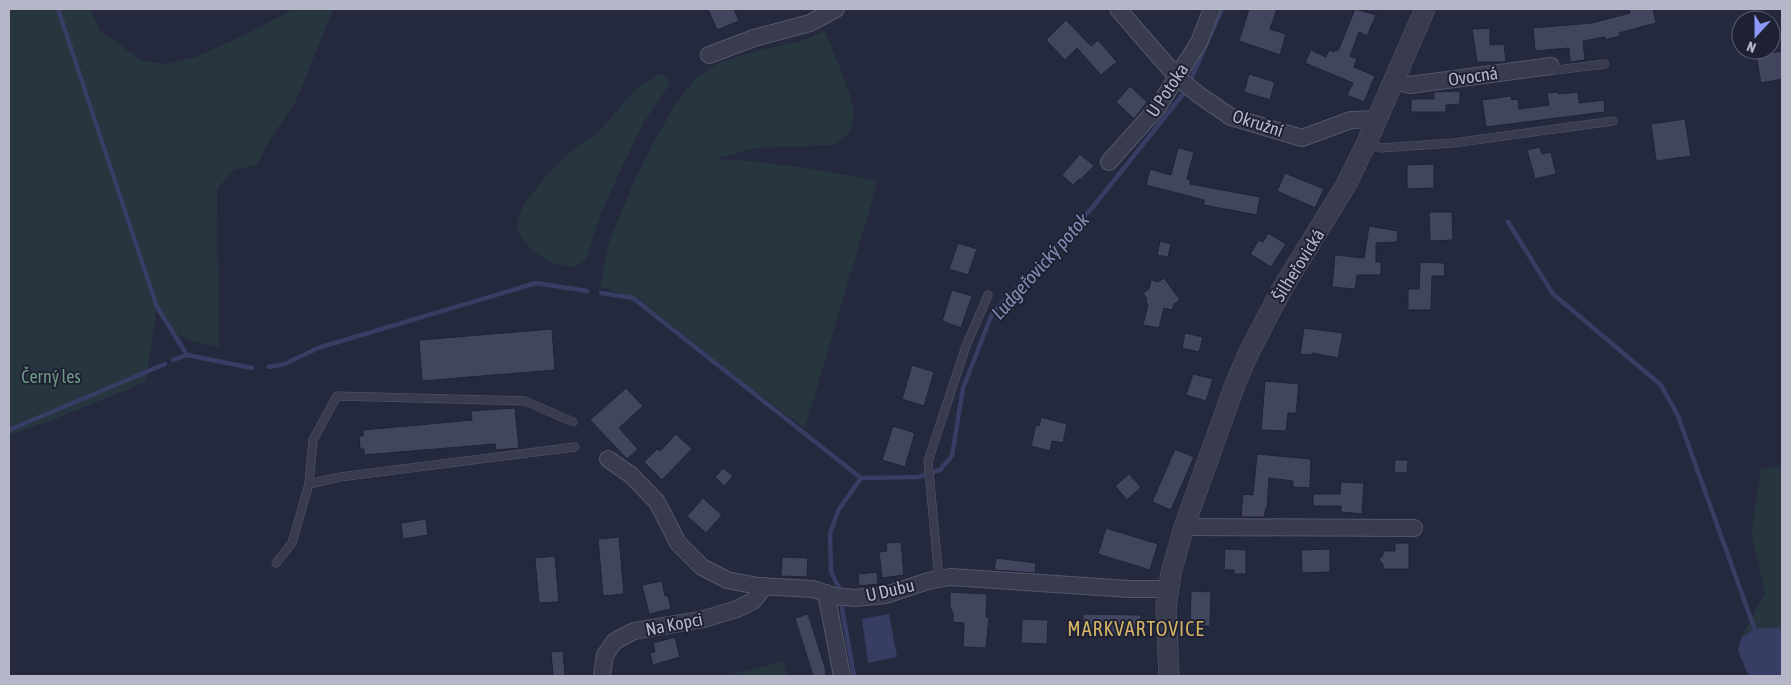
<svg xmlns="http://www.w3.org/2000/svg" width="1791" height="685" font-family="'Asap Condensed',sans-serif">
<rect width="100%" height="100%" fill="#25293e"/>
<g fill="#27353f">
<path d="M9 9H90L100 31 120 45 143 61 165 64 196 57 246 34 294 9H333L296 101 271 138 257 165 234 170 217 189 219 347 195 342 176 334 156 311 146 382 50 421 9 435Z"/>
<path d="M825 31 846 83 852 103 854 118 849 133 833 145 756 148 715 159 750 161 814 169 878 181 805 428 744 383 640 300 601 287 606 252 614 229 634 182 656 138 676 103 695 79 716 64 755 51 801 41Z"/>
<path d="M659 74 664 76 670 83 644 122 622 167 601 213 587 256 583 262 572 267 558 265 545 259 533 251 524 241 518 230V219L523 206 547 174 571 151 598 132 639 86Z"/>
<path d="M1782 466V676H1749L1738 651 1741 638 1765 593 1751 534 1761 469Z"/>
<path d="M783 661 787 676H725Z"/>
</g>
<g fill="#373d63">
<path d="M889 614 897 657 868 663 862 619Z"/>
<path d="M1782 627V676H1749L1738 651 1741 638 1754 629Z"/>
</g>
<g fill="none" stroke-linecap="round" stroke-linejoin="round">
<g stroke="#373d63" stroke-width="4.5">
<path d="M58 9 157 307 187 355"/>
<path d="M1191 79 1222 9"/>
<path d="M1508 222 1553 294 1661 385 1678 416 1756 633"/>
<path d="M601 293 633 298 861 478"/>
<path d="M173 360 187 355 252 368"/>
<path d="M269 367 285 364 318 348 536 283 587 291"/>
<path d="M9 430 165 364"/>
<path d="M840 590 831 572 830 533 839 509 861 478 918 477 940 470 952 456 963 388 992 314 1092 208 1184 93"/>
<path d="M842 608 854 676"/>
</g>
</g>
<g fill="#41455e" stroke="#202335">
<path d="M708 9H734L739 21 717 30Z"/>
<path d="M1249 9H1277L1270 29 1286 34 1280 55 1239 41Z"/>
<path d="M1355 9 1376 15 1367 36 1359 32 1350 56 1357 59 1354 67 1375 76 1364 102 1347 95 1353 83 1305 63 1311 50 1326 57 1329 50 1334 52 1335 50 1338 51Z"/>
<path d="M1629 9H1653L1656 23 1619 33 1620 36 1605 40V37L1583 41 1585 60 1570 62 1569 48 1535 51 1533 28 1592 23 1630 13Z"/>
<path d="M1066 20 1091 46 1098 40 1117 62 1101 75 1077 48 1065 60 1046 40Z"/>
<path d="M1490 28V45L1504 44 1506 62H1477L1472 29Z"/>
<path d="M1782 51V79L1761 83 1756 56Z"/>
<path d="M1249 74 1275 82 1270 100 1244 92Z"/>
<path d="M1130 86 1147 102 1134 119 1116 102Z"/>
<path d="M1460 91V104L1446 105V112H1411V99H1434V92Z"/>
<path d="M1559 92V94L1578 92 1579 103 1604 100 1605 112 1486 127 1482 100 1511 96 1512 100 1518 99 1519 109 1549 105 1547 93Z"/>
<path d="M1685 119 1691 156 1656 161 1651 124Z"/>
<path d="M1540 147 1542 154 1551 152 1556 174 1535 179 1527 150Z"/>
<path d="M1178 148 1194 152 1187 179 1191 180 1190 184 1260 197 1257 215 1204 205V200L1146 185 1150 169 1171 175Z"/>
<path d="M1080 154 1094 166 1080 180 1079 179 1073 185 1062 175Z"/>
<path d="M1434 164V188L1407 189V165Z"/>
<path d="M1285 173 1324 189 1315 208 1277 191Z"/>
<path d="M1429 212H1452L1453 240 1430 241Z"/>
<path d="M1369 226 1398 231 1397 242 1376 243V262H1381V275H1357L1355 289 1332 287 1335 255 1364 258Z"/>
<path d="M1268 233 1286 244 1271 267 1250 254 1259 240 1263 242Z"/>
<path d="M1160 241 1171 244 1168 257 1157 255Z"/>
<path d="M958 243 977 249 968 275 949 269Z"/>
<path d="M1420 262 1444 263 1445 276H1432L1431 310H1408V289H1419Z"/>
<path d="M1164 278 1180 300 1174 304 1172 310 1164 308 1159 328 1143 325 1148 304H1146L1147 299 1143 293 1149 289 1151 280 1158 282Z"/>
<path d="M952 290 972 296 961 328 942 321Z"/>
<path d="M1304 328 1343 333 1338 358 1312 353V355L1300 354Z"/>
<path d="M552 329 555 370 422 381 419 340Z"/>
<path d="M1185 333 1203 337 1199 352 1182 348Z"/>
<path d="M912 365 934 372 924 406 902 399Z"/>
<path d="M1193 374 1213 379 1206 401 1186 395Z"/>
<path d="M1265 381 1299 384 1296 413H1288L1286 431 1261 430Z"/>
<path d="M626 388 643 406 619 428 638 449 627 459 590 420Z"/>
<path d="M515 408 519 448 496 450 495 444 364 455V449H360L359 436H363V430L472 420 471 411Z"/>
<path d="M1041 417 1067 424 1063 443 1052 441 1050 451 1031 446 1036 425 1039 426Z"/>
<path d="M893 426 915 433 905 467 882 460Z"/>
<path d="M676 434 692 449 662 480 644 462 657 449 660 451Z"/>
<path d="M1175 449 1194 457 1171 510 1152 502Z"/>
<path d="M1257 454 1311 459 1310 488 1293 487V481L1269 478 1267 508H1266L1264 517H1241L1243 494 1253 495Z"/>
<path d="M1395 460H1408L1407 473 1394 472Z"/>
<path d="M723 468 733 476 724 486 715 477Z"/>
<path d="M1129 474 1141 487 1127 500 1115 486Z"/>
<path d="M1341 482 1364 483 1362 514 1341 512V506H1313V494H1340Z"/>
<path d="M703 498 722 515 706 533 687 516Z"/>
<path d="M426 519 428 535 403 539 401 523Z"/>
<path d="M1106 528 1158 544 1150 570 1098 554Z"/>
<path d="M619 537 624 594 603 596 598 539Z"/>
<path d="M901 542 904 575 882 578 879 552 887 551 886 543Z"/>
<path d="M1395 543H1409V569H1383V564L1379 560 1383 555V551H1395Z"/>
<path d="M1225 549 1246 550V574H1234V570H1224Z"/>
<path d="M1330 549V572L1302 573 1301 550Z"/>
<path d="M555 556 559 602 539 603 535 558Z"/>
<path d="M782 557 808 558 807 577 781 576Z"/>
<path d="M996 558 1036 563 1035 573 994 570Z"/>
<path d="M877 572 878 584 859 586 858 574Z"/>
<path d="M662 581 665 596H668L671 609 649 614 642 585Z"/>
<path d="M1191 591 1211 592 1210 626H1190Z"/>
<path d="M950 592 987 594 986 617H989L986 648 963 647 964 623 953 622V613L950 607Z"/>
<path d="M808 614 825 667 826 676H813L795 618Z"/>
<path d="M1083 614 1141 615 1140 636 1083 635Z"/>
<path d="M1022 619 1048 620 1047 644 1021 643Z"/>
<path d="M675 637 680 657 653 665 650 653 655 652 653 643Z"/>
<path d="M563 651 565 676H553L551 652Z"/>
</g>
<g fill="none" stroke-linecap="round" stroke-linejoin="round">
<g stroke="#545769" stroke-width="9">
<g id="service">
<path d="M1551 66 1556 70 1605 64"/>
<path d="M1367 142 1381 148 1453 143 1613 121"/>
<path d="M309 484 313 440 337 396 525 401 573 422"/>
<path d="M276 563 292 543 309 484 340 477 575 447"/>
<path d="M939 579 928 461 966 346 988 295"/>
</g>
</g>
<g stroke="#545769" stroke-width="18">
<g id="minor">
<path d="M1118 9 1177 77 1199 95 1231 117 1302 138 1351 120 1377 119"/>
<path d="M709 55 754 38 810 23 836 9"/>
<path d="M1394 81 1410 85 1551 66"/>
<path d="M1109 162 1158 107 1199 42 1212 9"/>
<path d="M608 459 631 475 657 502 678 543 702 567 727 580 758 586 813 589 834 596 855 598 886 595 928 581 951 577 1129 589H1168"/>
<path d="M1184 527 1414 528"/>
<path d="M826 593 842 676"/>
<path d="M602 676 605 655 615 641 634 631 704 619 737 609 753 601 765 586"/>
</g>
</g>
<g stroke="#545769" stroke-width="21">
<path id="tertiary" d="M1169 676 1166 608 1171 573 1184 527 1236 382 1250 350 1282 289 1346 185 1367 142 1425 9"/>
</g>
<use href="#service" stroke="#393c4e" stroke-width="8"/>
<use href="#minor" stroke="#393c4e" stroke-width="16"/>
<use href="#tertiary" stroke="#393c4e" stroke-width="20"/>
</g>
<g text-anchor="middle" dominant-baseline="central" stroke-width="4" stroke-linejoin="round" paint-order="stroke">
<g font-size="18" fill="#b5b7c9" stroke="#1e2133">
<text transform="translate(1473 76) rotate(-8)">Ovocná</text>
<text transform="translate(1167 90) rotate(-56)">U Potoka</text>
<text transform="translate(1258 123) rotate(18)">Okružní</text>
<text transform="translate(1298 265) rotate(-58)">Šilheřovická</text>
<text transform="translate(890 590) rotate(-13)">U Dubu</text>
<text transform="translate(674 624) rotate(-11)">Na Kopci</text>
</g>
<g font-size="18" fill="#6d9983" stroke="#1e2133">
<text x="51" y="376">Černý les</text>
</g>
<g font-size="19" font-style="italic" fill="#858bb4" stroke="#1e2133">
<text transform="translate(1040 266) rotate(-48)">Ludgeřovický potok</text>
</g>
<g font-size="20" letter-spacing="1" fill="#d3b466" stroke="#1e2133">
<text x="1136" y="628">MARKVARTOVICE</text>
</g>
</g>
<rect width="1791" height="685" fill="none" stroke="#b5b7c9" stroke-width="20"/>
<g transform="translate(1756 35) rotate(201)"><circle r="24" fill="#1e2133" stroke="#5a5d6f"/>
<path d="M0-4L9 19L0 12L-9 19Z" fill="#8d98f6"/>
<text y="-8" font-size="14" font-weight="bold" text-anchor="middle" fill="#b5b7c9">N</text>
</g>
</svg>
